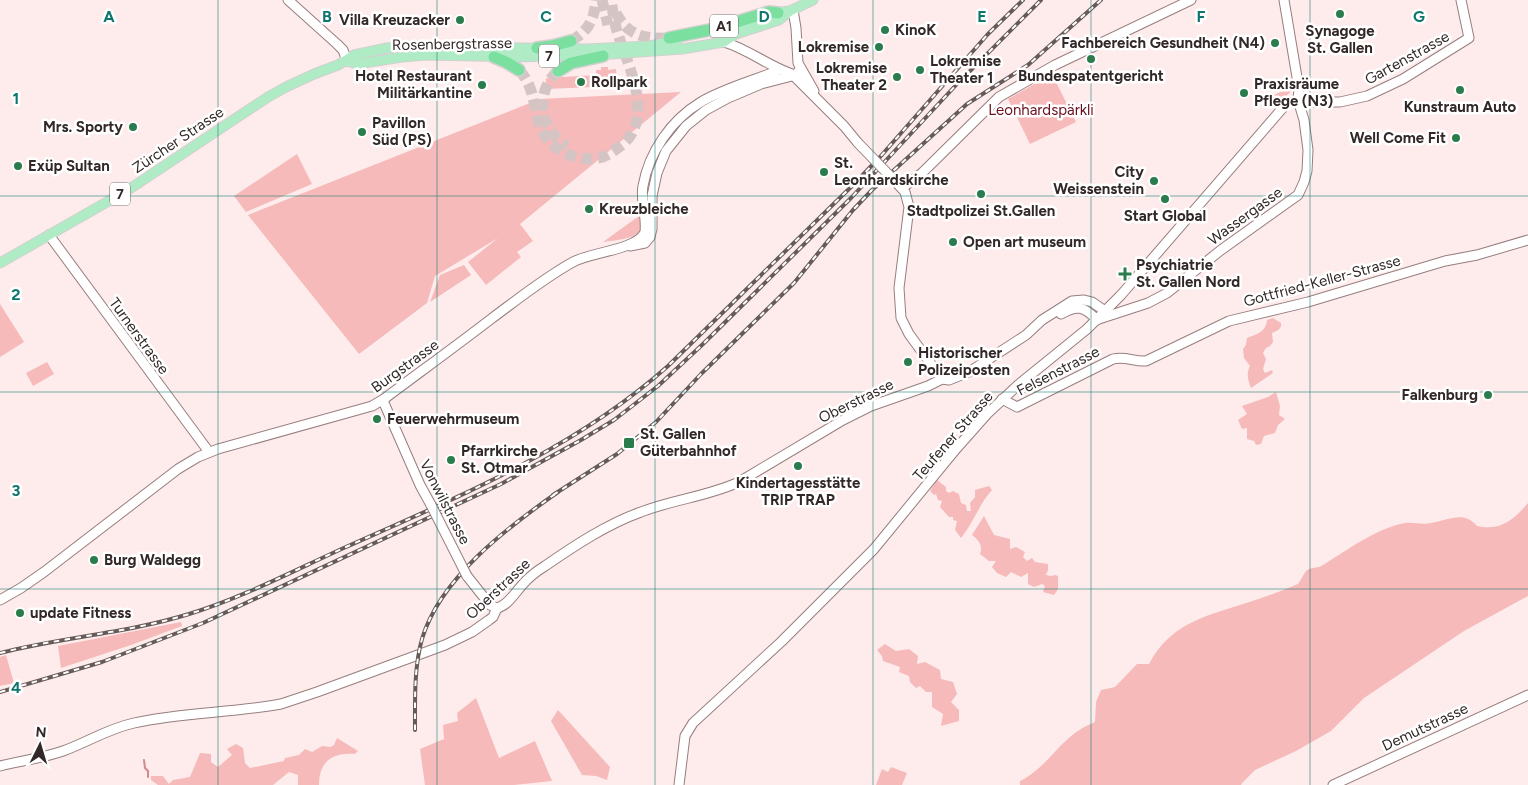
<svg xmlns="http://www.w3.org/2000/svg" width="1528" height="785" font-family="Figtree,sans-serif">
<rect width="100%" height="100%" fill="#fdeceb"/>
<g fill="#f6baba">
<path d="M601 67H608V70L616 69 617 86 546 89V78L596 75V70H601Z"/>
<path d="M1052 74 1076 122 1030 144 1008 99Z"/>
<path d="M1289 88H1291V91L1277 107 1273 108 1268 98Z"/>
<path d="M681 92 520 224 533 241 517 252 521 257 486 285 468 262 498 238 435 276 427 303 359 354 248 215 540 99Z"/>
<path d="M297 154 312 184 246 212 234 196Z"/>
<path d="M639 216 641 228C636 240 615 240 603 242Z"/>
<path d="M464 265 471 275 430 302 440 275Z"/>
<path d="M0 304 24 342 0 357Z"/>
<path d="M1273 318 1281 323C1282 329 1277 331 1272 333L1273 342 1270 346 1266 348 1263 353 1266 359 1263 369 1265 373 1272 370 1273 373 1251 388C1248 380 1246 374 1250 366L1244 358 1243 349 1246 345 1247 338C1257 334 1266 332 1267 320Z"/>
<path d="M47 362 54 374 33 386 26 373Z"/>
<path d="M1276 392 1280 406 1279 415 1285 419 1278 425 1275 433 1264 436 1261 444 1256 445 1254 441 1247 439V428L1242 429 1238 420 1247 414 1242 406 1268 397Z"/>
<path d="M937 480 946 487V491L949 493 953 491 959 494 961 503 966 505 967 511H971L970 503 975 497V490L989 486 992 490C979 504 974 522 961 538L955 530 957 521 953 520V517H949L940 507 942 501 938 500 936 494 934 495 930 491Z"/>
<path d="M1528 503V596L1464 631 1364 698 1331 731 1296 751 1255 770 1242 783 1241 785H1020V781C1045 769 1058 743 1081 729 1085 726 1091 724 1095 722L1096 702 1101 690 1115 687 1137 664H1149C1169 626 1201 617 1240 605 1260 599 1279 592 1298 584 1301 580 1303 575 1306 571 1312 566 1318 569 1323 565 1349 549 1375 529 1405 523 1413 522 1423 525 1431 523 1448 520 1464 510 1477 526 1500 531 1513 521 1528 503Z"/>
<path d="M984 516 994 535 1010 539V549L1016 547 1025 552 1023 557 1027 561 1032 558 1035 562 1048 564V570L1046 575 1051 576 1055 575 1058 576V589L1054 595 1043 592 1045 586 1042 584 1034 587 1028 584V573L1021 577 1011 572 1006 577 997 573 992 567 996 561H989L980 554C983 546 979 540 972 535Z"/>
<path d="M181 622 182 626 131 645 61 668 58 646Z"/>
<path d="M885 644 896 651 909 649 918 656 917 664 925 662 940 670 941 679 953 682 957 694 951 702 959 710V721L941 726 943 714 932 707V692H926L920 686 916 688 910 682 909 676 899 672 900 667 883 661 882 656 877 650Z"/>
<path d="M6 655 14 683 0 686V657Z"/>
<path d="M476 698 499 758 535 741 552 781 514 785H425L420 749 444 739 443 725 458 721 457 713Z"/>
<path d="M558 710 610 767 607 780 596 776 582 775 551 721Z"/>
<path d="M337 738 358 751 355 754C333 752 319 761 319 785H298V775L289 772 273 785H158L151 780V776H163L169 784 173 780 190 777 200 753 211 754V762L218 767 232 755 227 749 236 744 243 748 245 763 250 768 284 761 285 758 299 755 305 749 312 752 322 746 330 747 334 745Z"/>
<path d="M891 767 907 773 902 785H876L882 769 888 772Z"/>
</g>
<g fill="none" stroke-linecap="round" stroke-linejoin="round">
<path stroke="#d38889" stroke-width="2" d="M144 760 145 768 148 771V777"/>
<g stroke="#d4c5c4" stroke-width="11" stroke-dasharray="11 5.5" stroke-linecap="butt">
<path d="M602 0 608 25"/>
<path d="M616 13C628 36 644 39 669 38"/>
<path d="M571 41C589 31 594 19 596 0"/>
<path d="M519 70C540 92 530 121 550 142 562 155 582 161 599 158 608 156 615 150 622 145 655 117 628 66 618 34 614 23 613 11 611 0"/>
<path d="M558 71C534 92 539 130 567 146"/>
</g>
<g stroke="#987e7e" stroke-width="11">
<g id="secondary">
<path d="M288 0 337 44 343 50 347 61"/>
<path d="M793 10 796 28 798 63 814 91"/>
<path d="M724 42C748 49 768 66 792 74L844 126 858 143"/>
<path d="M891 177 905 192 909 207 899 288 901 318 909 334 942 379"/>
<path d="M902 188 922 173 999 97 1055 65 1191 0"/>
<path d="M49 235 209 452"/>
<path d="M630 246 645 243 650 237 652 229V196L657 173 666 151 686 126 706 110 728 98 761 84 796 75 800 69"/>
<path d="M1061 314C1077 305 1084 306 1097 320"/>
<path d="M1099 319 1148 303 1167 293 1221 250 1298 195 1304 182 1307 171 1308 150 1304 120 1298 100 1299 89 1284 0"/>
<path d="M384 399V403L420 485 431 505"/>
<path d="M1002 399 1017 407 1113 359C1126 356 1134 362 1146 361L1229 321 1308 302 1445 261 1477 255 1528 240"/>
<path d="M467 576 490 605 497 608"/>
<path d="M0 600 21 588 44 572 178 469 198 457 218 449 372 406 384 399C420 372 456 346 491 319 518 299 544 278 573 262 591 252 637 250 645 232 647 216 640 201 643 186 649 152 671 120 701 102 725 88 753 81 779 70"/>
<path d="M0 766C21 761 43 758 63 751 88 742 107 729 134 723 182 712 233 713 281 704L317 692 445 645 472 632 489 620 493 617 497 608C508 606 516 591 524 583 530 576 537 571 545 566 574 546 607 524 641 512 674 499 706 497 739 482L843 420 871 406 928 386 942 379 949 380 969 372 1026 335 1042 320 1072 301 1084 300 1092 302 1105 311"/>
<path d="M679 785 685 736 693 723 781 642 874 549 956 449 987 414 1018 385 1087 329 1121 295 1287 103 1298 100 1312 102H1340L1367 96 1403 79 1469 38 1461 0"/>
<path d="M1333 785 1528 695"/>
</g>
</g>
<g stroke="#d2d0cf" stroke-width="11">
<g id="primary">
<path d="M715 34 747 25 780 12 790 11 813 0"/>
<path d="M597 55 682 49 724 42 736 34 779 20 790 11"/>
<path d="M347 61 357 64 402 57 426 55 516 57 584 55"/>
<path d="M0 263 128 190 268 97 286 87 314 74 338 65 354 55 387 48 414 46 586 49 649 46 677 41"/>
</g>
</g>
<g stroke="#d2d0cf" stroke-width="14">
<g id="highway">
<path d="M669 38 714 29 769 12 778 13"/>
<path d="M537 48 552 46 571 41"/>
<path d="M494 57 506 62 519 70"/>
<path d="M558 71 571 63 603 56"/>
</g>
</g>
<use href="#secondary" stroke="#fff" stroke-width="9"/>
<use href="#primary" stroke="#afecc5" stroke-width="9"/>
<use href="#highway" stroke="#7adf9f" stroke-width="11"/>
<g stroke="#675b5a" stroke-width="4">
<g id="rail">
<path d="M553 495 617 454 656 422 701 374 794 283 853 210 872 190 967 104 1028 65 1101 0"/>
<path d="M0 653C62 637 128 633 189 614 242 598 295 570 346 547 458 497 575 449 668 366L852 186 880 157 988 34 1023 0"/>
<path d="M0 692 102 662 203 623 501 484 581 440 614 420 658 386 703 344 851 198 957 84 1041 0"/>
<path d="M415 730C415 700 414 667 422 639 440 578 508 527 558 492"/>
</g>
</g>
<use href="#rail" stroke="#fff" stroke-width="2" stroke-dasharray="5.5" stroke-linecap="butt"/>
<g stroke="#987e7e" stroke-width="11" stroke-linecap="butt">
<g id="secondary-bridge">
<path d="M858 143 891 177"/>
<path d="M431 505 467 576"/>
</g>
</g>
<use href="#secondary-bridge" stroke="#fff" stroke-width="9"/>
</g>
<path fill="none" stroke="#0f766e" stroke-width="1" stroke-opacity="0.55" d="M218 0V785M437 0V785M655 0V785M873 0V785M1091 0V785M1310 0V785M0 196H1528M0 392H1528M0 589H1528"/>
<g fill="#2b7c4d" stroke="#fff" stroke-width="2">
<circle cx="1340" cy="14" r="5"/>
<circle cx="460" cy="20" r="5"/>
<circle cx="885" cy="30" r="5"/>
<circle cx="1275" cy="43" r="5"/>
<circle cx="879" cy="47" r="5"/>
<circle cx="1091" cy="59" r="5"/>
<circle cx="920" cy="70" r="5"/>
<circle cx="897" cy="77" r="5"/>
<circle cx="581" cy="82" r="5"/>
<circle cx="482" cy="85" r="5"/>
<circle cx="1460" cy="90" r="5"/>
<circle cx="1244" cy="93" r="5"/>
<circle cx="133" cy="127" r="5"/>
<circle cx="362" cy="132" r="5"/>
<circle cx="1456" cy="138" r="5"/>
<circle cx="18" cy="166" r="5"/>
<circle cx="824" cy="172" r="5"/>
<circle cx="1154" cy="181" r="5"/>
<circle cx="981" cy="194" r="5"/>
<circle cx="1165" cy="199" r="5"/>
<circle cx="589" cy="209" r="5"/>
<circle cx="953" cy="242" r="5"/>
<path d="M1122.5 266.5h5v5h5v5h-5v5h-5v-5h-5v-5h5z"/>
<circle cx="908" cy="362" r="5"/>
<circle cx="1488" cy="395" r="5"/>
<circle cx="377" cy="419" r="5"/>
<rect x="623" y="437" width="12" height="12" rx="2.5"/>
<circle cx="451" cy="460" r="5"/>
<circle cx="798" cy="466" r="5"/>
<circle cx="94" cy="560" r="5"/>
<circle cx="20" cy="613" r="5"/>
</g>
<g text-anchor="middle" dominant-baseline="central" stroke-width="5" stroke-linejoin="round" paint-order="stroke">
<g fill="#fff" stroke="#706868" stroke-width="1">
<rect x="710" y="14.5" width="28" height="23" rx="4"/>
<rect x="539" y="44.5" width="20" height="23" rx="4"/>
<rect x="110" y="182.5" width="20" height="23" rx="4"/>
</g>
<g font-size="14" font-weight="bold" fill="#322827">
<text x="724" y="26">A1</text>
<text x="549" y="56">7</text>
<text x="120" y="194">7</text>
</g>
<g font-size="15" font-weight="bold" fill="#322827" stroke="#fff" text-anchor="start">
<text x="450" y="20" text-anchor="end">Villa Kreuzacker</text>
<text x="895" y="30">KinoK</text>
<text x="1340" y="31" text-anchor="middle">Synagoge<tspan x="1340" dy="17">St. Gallen</tspan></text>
<text x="1265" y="43" text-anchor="end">Fachbereich Gesundheit (N4)</text>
<text x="869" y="47" text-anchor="end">Lokremise</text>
<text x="930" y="61">Lokremise<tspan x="930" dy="17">Theater 1</tspan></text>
<text x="887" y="68" text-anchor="end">Lokremise<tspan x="887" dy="17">Theater 2</tspan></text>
<text x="472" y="76" text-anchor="end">Hotel Restaurant<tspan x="472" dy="17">Militärkantine</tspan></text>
<text x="1091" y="76" text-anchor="middle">Bundespatentgericht</text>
<text x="591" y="82">Rollpark</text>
<text x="1254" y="84">Praxisräume<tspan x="1254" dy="17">Pflege (N3)</tspan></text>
<text x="1460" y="107" text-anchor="middle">Kunstraum Auto</text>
<text x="372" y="123">Pavillon<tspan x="372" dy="17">Süd (PS)</tspan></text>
<text x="123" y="127" text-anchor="end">Mrs. Sporty</text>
<text x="1446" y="138" text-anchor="end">Well Come Fit</text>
<text x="834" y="163">St.<tspan x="834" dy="17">Leonhardskirche</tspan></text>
<text x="28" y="166">Exüp Sultan</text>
<text x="1144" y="172" text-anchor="end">City<tspan x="1144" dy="17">Weissenstein</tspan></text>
<text x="599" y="209">Kreuzbleiche</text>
<text x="981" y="211" text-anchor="middle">Stadtpolizei St.Gallen</text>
<text x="1165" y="216" text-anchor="middle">Start Global</text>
<text x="963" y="242">Open art museum</text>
<text x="1136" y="265">Psychiatrie<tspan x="1136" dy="17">St. Gallen Nord</tspan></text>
<text x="918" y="353">Historischer<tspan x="918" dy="17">Polizeiposten</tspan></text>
<text x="1478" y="395" text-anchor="end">Falkenburg</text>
<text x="387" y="419">Feuerwehrmuseum</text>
<text x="640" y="434">St. Gallen<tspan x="640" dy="17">Güterbahnhof</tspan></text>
<text x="461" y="451">Pfarrkirche<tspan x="461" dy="17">St. Otmar</tspan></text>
<text x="798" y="483" text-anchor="middle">Kindertagesstätte<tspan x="798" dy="17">TRIP TRAP</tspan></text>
<text x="104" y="560">Burg Waldegg</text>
<text x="30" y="613">update Fitness</text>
</g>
<g font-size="15" fill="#322827" stroke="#fff">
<text transform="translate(452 44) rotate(-1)">Rosenbergstrasse</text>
<text transform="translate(1407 58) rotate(-29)">Gartenstrasse</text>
<text transform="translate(178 140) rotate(-34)">Zürcher Strasse</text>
<text transform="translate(1245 216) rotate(-36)">Wassergasse</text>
<text transform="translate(1322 281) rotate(-15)">Gottfried-Keller-Strasse</text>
<text transform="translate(139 336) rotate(54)">Turnerstrasse</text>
<text transform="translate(405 366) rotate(-36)">Burgstrasse</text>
<text transform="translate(1058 371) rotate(-27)">Felsenstrasse</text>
<text transform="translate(856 401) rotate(-26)">Oberstrasse</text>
<text transform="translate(953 436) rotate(-49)">Teufener Strasse</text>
<text transform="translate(445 502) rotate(63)">Vonwilstrasse</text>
<text transform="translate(498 589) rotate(-43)">Oberstrasse</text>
<text transform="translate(1425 727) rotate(-25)">Demutstrasse</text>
</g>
<g font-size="15" fill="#6a101e" stroke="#fff">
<text x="1041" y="110">Leonhardspärkli</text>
</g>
</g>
<g font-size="16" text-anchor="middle" font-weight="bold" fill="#0f766e" stroke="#fff" stroke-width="5" stroke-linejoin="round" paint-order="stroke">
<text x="109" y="22">A</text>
<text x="327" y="22">B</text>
<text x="546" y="22">C</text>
<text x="764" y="22">D</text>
<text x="982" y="22">E</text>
<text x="1201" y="22">F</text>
<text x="1419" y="22">G</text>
<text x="16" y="104">1</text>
<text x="16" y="300">2</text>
<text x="16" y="496">3</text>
<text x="16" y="693">4</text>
</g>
<g transform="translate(40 745) rotate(5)" stroke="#ffffff" stroke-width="4" paint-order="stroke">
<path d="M0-4L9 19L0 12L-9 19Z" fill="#322827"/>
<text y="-8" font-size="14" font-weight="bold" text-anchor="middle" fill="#322827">N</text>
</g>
</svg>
